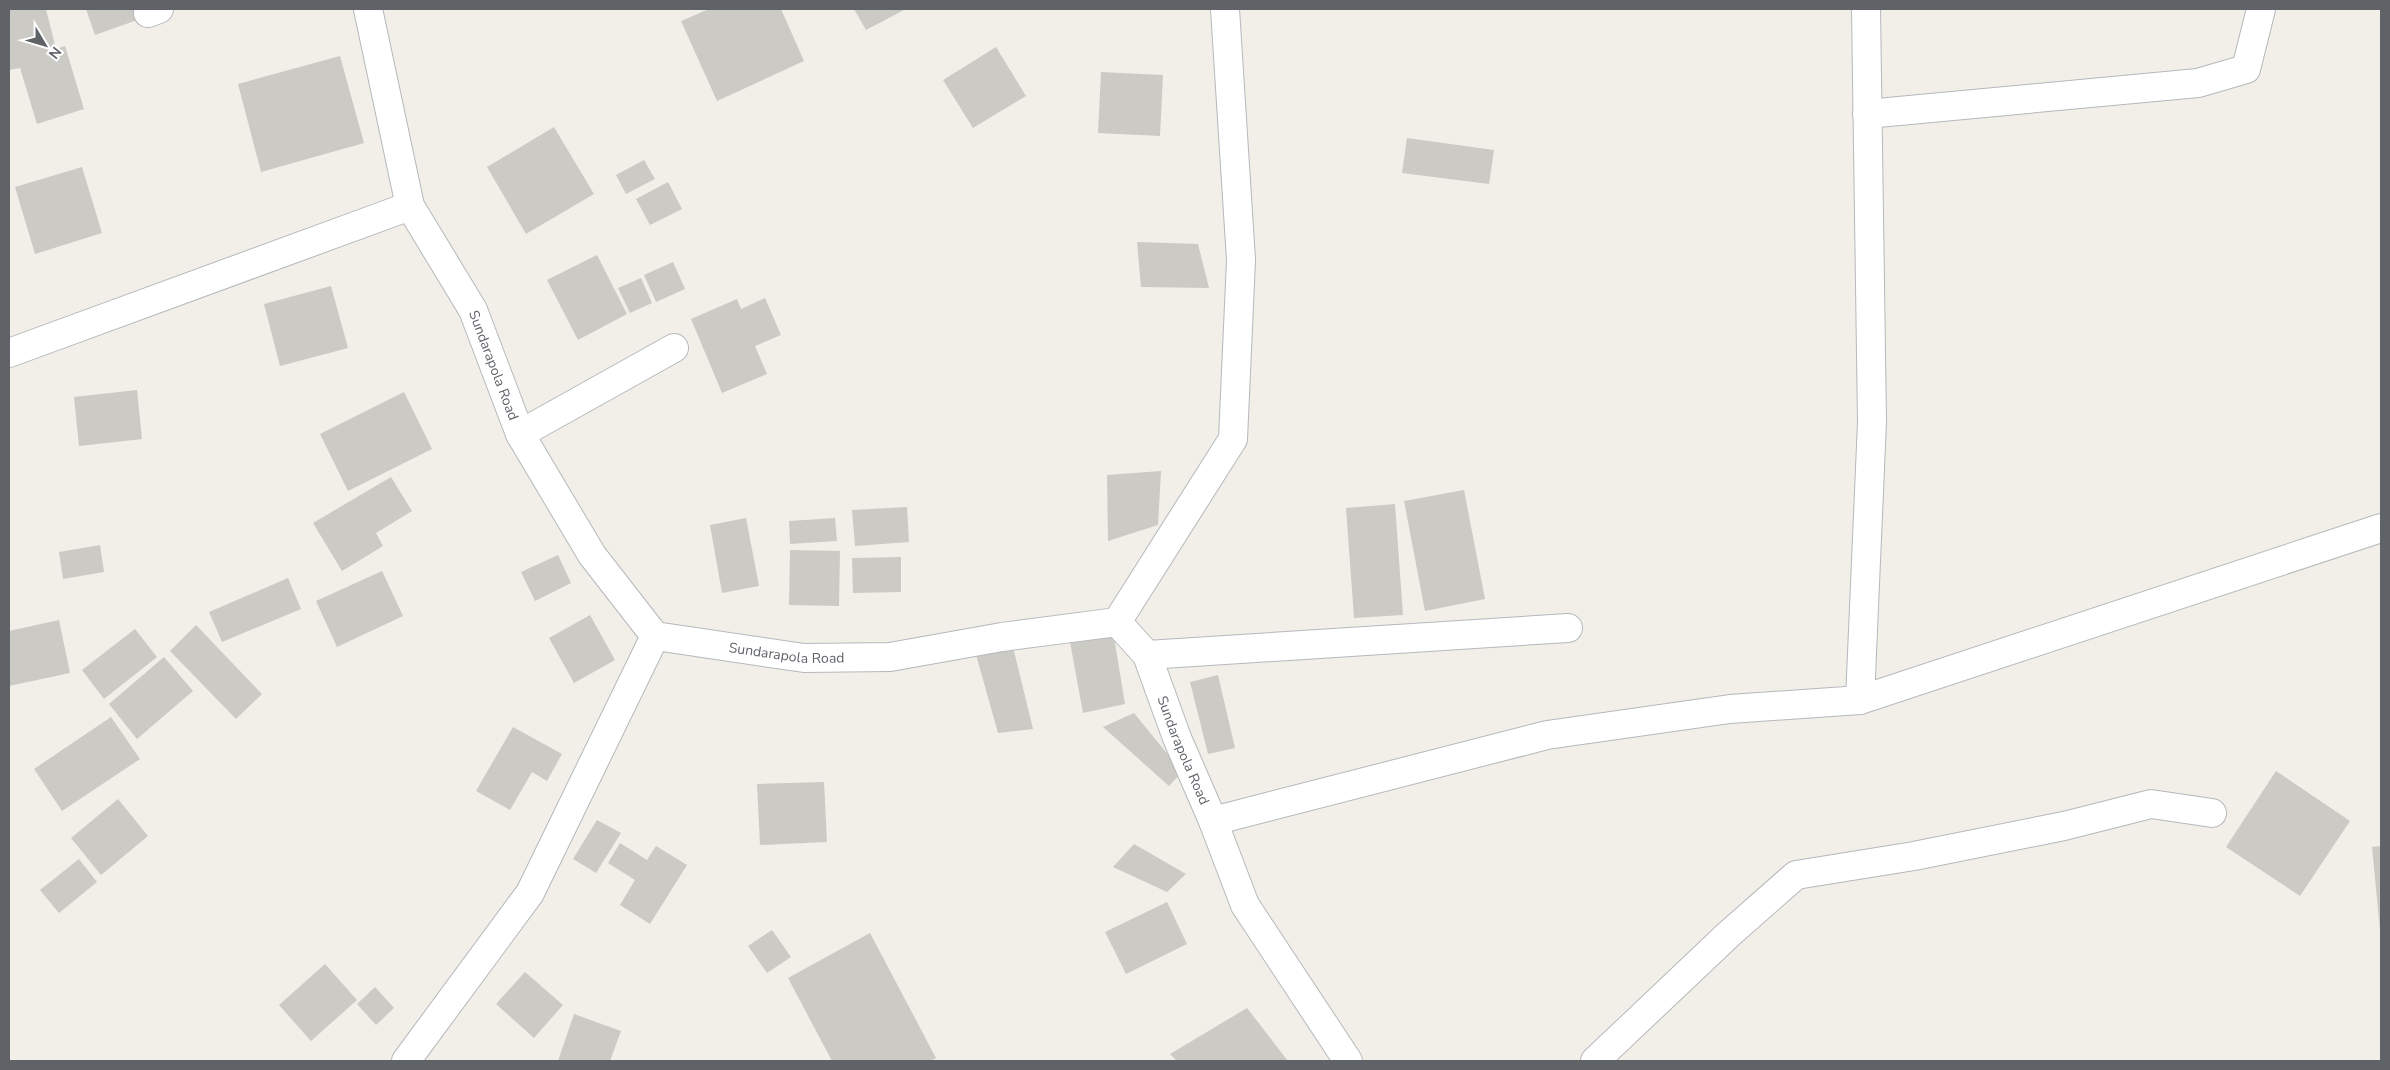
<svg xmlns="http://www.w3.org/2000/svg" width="2390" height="1070" font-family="'Nunito Sans',sans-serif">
<rect width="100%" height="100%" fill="#f1efe8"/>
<g fill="#cccac5">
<path d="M9 9H46L56 49 65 46 84 109 37 124 20 68 9 70Z"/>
<path d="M86 9H140L143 18 95 35Z"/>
<path d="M709 9H781L804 61 717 101 681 21Z"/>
<path d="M854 9H906L866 30Z"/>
<path d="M996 47 1026 96 973 128 943 80Z"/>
<path d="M340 56 364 143 261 172 238 84Z"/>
<path d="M1101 72 1163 75 1160 136 1098 133Z"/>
<path d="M554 127 594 194 526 234 487 167Z"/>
<path d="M1407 138 1494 150 1489 184 1402 173Z"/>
<path d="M644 160 655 179 626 194 616 175Z"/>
<path d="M82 167 102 233 35 254 15 187Z"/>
<path d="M668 182 682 209 650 225 636 199Z"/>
<path d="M1137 242 1198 244 1209 288 1141 287Z"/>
<path d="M597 255 627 314 578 340 547 280Z"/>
<path d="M673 262 685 289 656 302 644 275Z"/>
<path d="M641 278 652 303 630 313 618 288Z"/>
<path d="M331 286 348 348 280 366 264 304Z"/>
<path d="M765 298 781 335 755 346 767 374 722 393 691 319 737 299 741 309Z"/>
<path d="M137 390 142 439 79 446 74 397Z"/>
<path d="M404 392 432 449 348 491 320 434Z"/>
<path d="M1161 471 1158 525 1108 541 1107 475Z"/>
<path d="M391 477 412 511 376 533 383 546 342 571 313 523Z"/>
<path d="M1464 490 1485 599 1425 611 1404 501Z"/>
<path d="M1395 504 1403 615 1354 618 1346 508Z"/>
<path d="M907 507 909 542 855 546 852 510Z"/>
<path d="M746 518 759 586 722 593 710 525Z"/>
<path d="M835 518 837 541 790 544 789 521Z"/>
<path d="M100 545 104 572 63 579 59 552Z"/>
<path d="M790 550 840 551 839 606 789 605Z"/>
<path d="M558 555 571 583 535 601 521 572Z"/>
<path d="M901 557V592L853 593 852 558Z"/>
<path d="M382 571 403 616 337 647 316 601Z"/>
<path d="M288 578 301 609 222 642 209 612Z"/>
<path d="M590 615 615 660 574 683 549 638Z"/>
<path d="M59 620 70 673 9 686V631Z"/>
<path d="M196 625 262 694 236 719 170 651Z"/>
<path d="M135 629 157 657 104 699 82 670Z"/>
<path d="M1114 637 1125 704 1083 713 1070 642Z"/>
<path d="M1013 647 1033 729 998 733 975 651Z"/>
<path d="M164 657 193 691 137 739 109 704Z"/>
<path d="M1218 675 1235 748 1208 754 1190 682Z"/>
<path d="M1134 713 1182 772 1169 786 1103 727Z"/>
<path d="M111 717 140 759 62 811 34 769Z"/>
<path d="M513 727 562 754 547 781 532 772 510 810 476 791Z"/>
<path d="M2276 771 2350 821 2300 896 2226 847Z"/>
<path d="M824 782 827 842 760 845 757 784Z"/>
<path d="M118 799 148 836 101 875 71 838Z"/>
<path d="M597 820 621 833 596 873 573 859Z"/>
<path d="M620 843 647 860 656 846 687 865 650 924 620 905 635 880 608 863Z"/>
<path d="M1134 844 1186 874 1167 892 1113 867Z"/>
<path d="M2381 846V930H2380L2372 847Z"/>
<path d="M79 859 97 882 59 913 40 890Z"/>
<path d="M1167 902 1187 944 1126 974 1105 932Z"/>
<path d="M772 930 791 957 767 973 748 946Z"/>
<path d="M870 933 936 1058 930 1061H832L788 978Z"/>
<path d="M325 964 357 1000 311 1041 279 1005Z"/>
<path d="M525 972 563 1005 534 1038 496 1004Z"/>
<path d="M375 987 394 1008 376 1025 357 1004Z"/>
<path d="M1247 1008 1288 1061H1177L1170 1054Z"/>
<path d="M574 1014 621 1031 610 1061H558Z"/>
</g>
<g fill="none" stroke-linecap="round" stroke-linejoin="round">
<g stroke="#b5b8bc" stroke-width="30">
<g id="minor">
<path id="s1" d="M368 9 410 206 473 310 520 434 592 555 655 636 804 658 890 657 1002 637 1117 622 1147 655 1177 738 1213 821 1245 905 1348 1061"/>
<path d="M148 13 159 9"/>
<path d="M1867 114 2198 83 2246 69 2261 9"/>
<path d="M9 353 410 206"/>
<path d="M520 434 674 348"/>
<path d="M1117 622 1233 439 1241 260 1225 9"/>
<path d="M1147 655 1568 628"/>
<path d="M1860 700 1872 422 1866 9"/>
<path d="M1213 821 1547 735 1730 709 1860 700 2381 528"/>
<path d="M406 1061 530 893 655 636"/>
<path d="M1595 1061 1729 934 1796 875 1914 856 2064 826 2151 804 2212 813"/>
</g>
</g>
<use href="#minor" stroke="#fff" stroke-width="28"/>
</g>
<g text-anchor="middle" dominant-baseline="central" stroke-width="4" stroke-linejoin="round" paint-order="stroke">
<g font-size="14" fill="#5f6368" stroke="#fff">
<text stroke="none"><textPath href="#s1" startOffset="382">Sundarapola Road</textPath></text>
<text stroke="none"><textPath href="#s1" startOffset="832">Sundarapola Road</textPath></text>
<text stroke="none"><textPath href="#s1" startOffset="1312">Sundarapola Road</textPath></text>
</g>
</g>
<rect width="2390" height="1070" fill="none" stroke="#5f6368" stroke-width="20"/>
<g transform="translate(45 45) rotate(128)" stroke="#ffffff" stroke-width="4" paint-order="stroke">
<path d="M0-4L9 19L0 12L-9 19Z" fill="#5f6368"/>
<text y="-8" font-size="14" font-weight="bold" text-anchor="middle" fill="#5f6368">N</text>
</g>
</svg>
